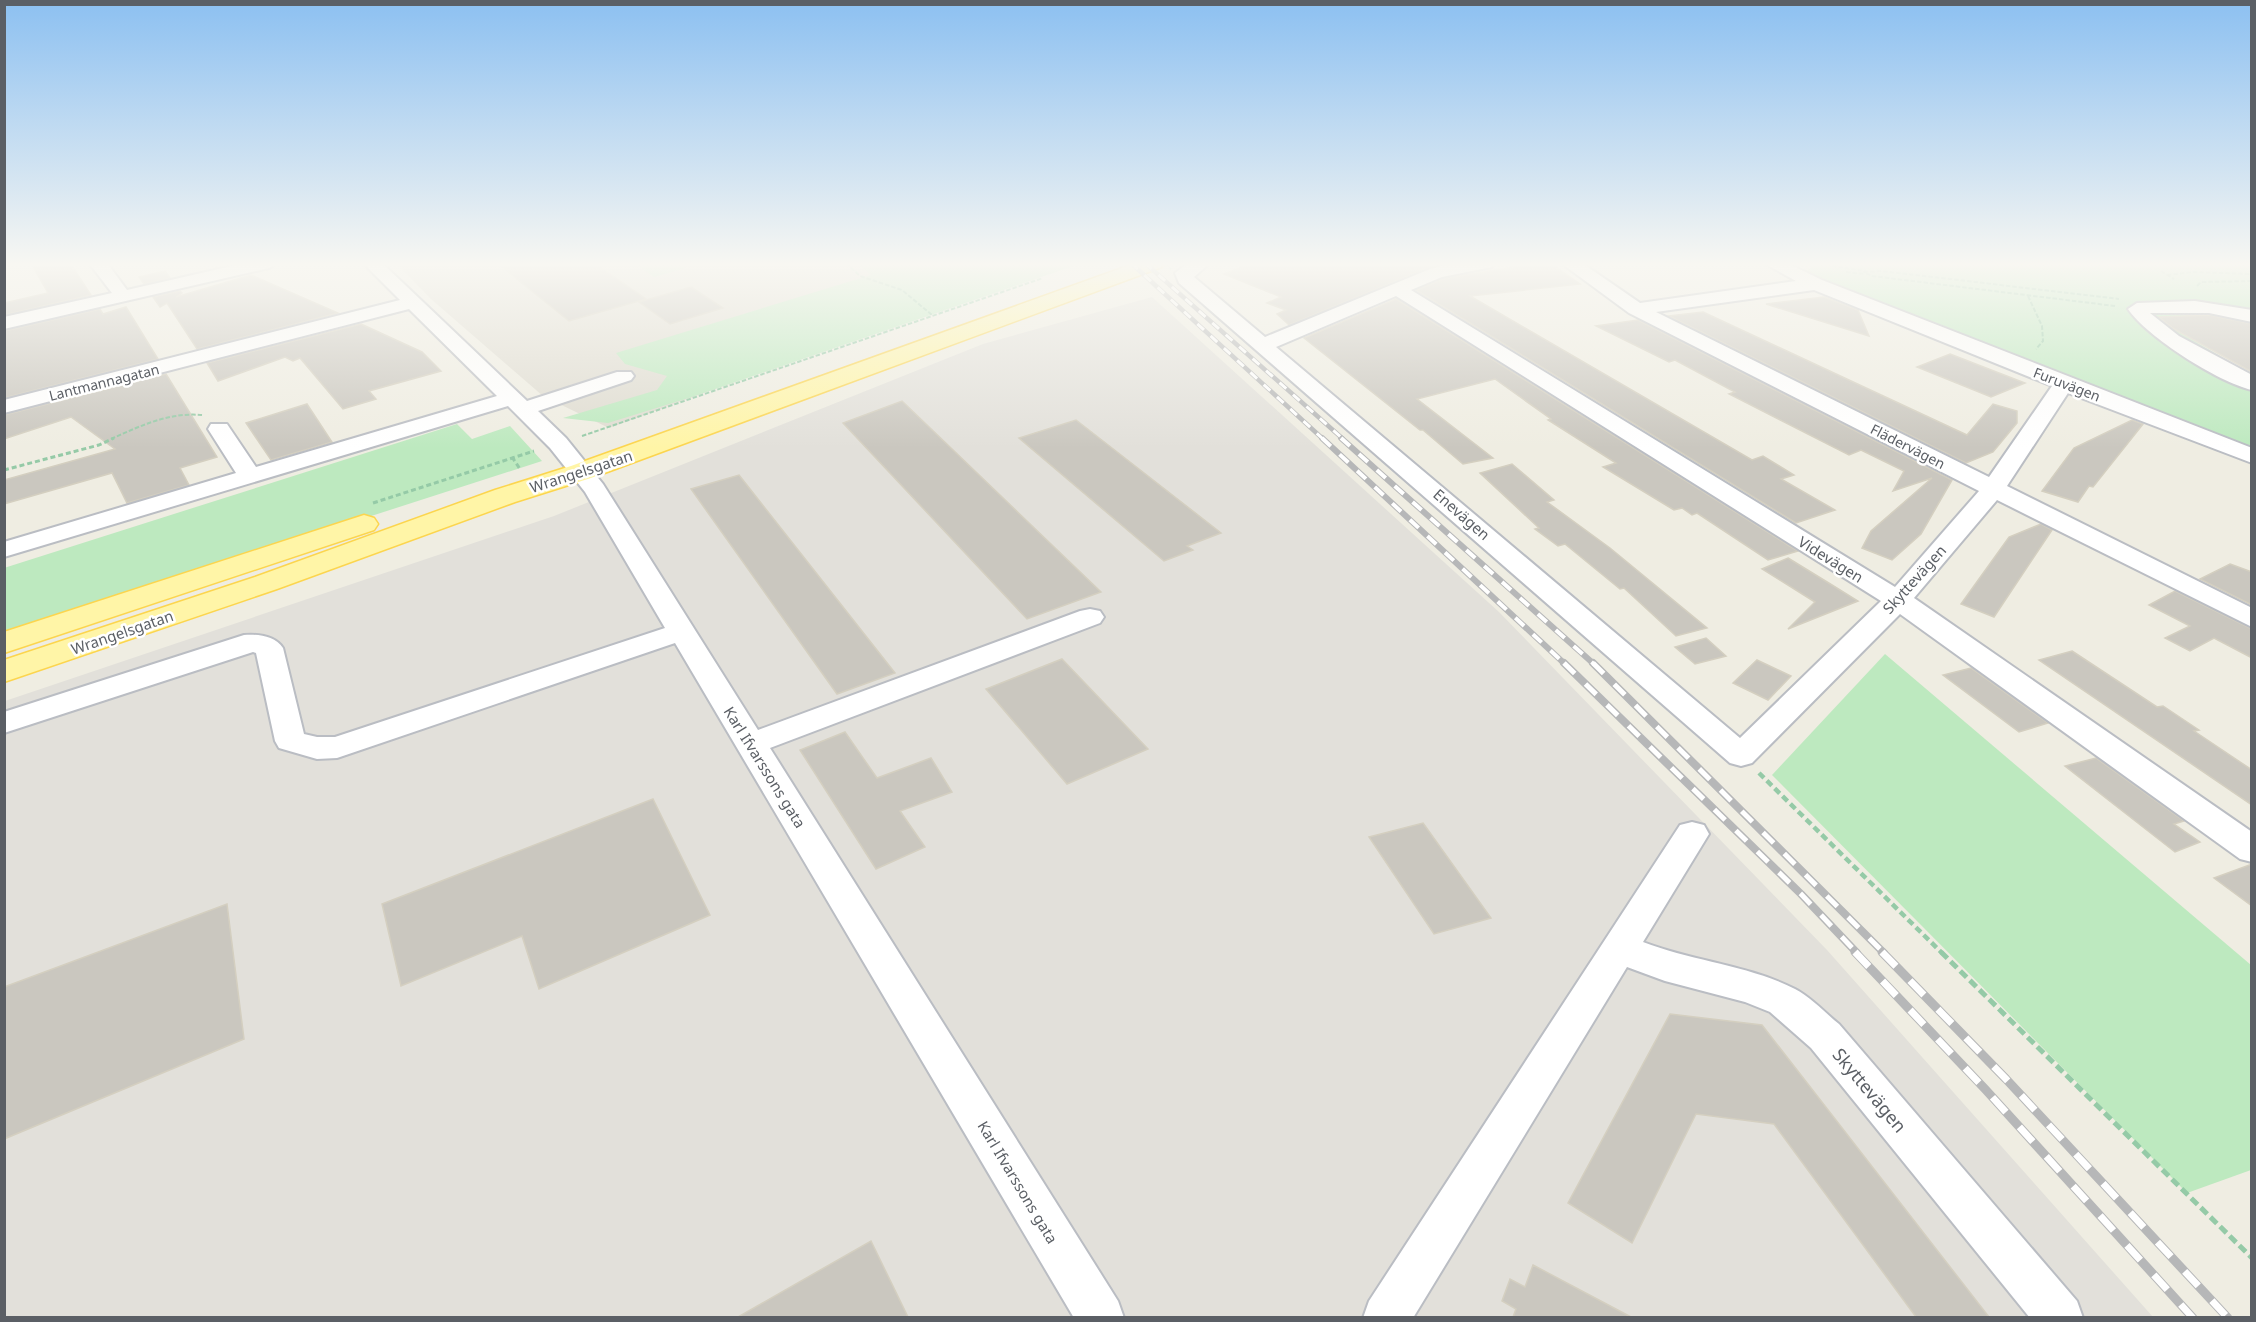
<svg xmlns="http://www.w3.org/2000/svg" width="2256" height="1322" font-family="'Noto Sans',sans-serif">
<rect width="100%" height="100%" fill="#efede2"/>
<path fill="#e2e0da" d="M1152 297 1499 612 1827 950 2153 1317 5 1318V701L554 516 983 344Z"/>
<path fill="#dfdcd1" d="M396 263H857L918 314 609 428 543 396 431 299Z"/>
<g fill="#bde9bf">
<path d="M634 263H678L686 268 654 277Z"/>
<path d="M857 263H1082L692 397 608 423 563 418 657 390 667 376 625 364 616 353 871 275Z"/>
<path d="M1816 263H2251V320L2240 314 2155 318 2251 374V460L1802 275Z"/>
<path d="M457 424 472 439 510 426 542 461 5 634 4 568Z"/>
<path d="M1885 654 2251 965V1170L2187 1193 1772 775Z"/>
</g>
<g fill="#cac7bf" stroke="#d4cfc0" stroke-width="1.5">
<path d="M31 263H70L91 295 4 315V303L48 293Z"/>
<path d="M497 263H594L646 299 569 321Z"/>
<path d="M1252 263H1420L1430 267 1289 325 1277 314 1286 310 1267 303 1281 297 1224 274Z"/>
<path d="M1537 263H1550L1580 284 1470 296 1752 460 1763 456 1794 475 1781 479 1835 510 1796 523 1416 290 1443 279Z"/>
<path d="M165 271 170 278 144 284 139 277Z"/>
<path d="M251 275 338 313 197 349 167 303 160 307 153 297 180 291 182 293 176 297Z"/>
<path d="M691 287 723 308 670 324 639 302Z"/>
<path d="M1824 297 1858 310 1869 336 1766 304Z"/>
<path d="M1396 299 1788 545 1798 551 1768 560 1697 513 1692 515 1682 508 1674 510 1603 467 1616 463 1548 420 1551 419 1495 379 1417 399 1493 458 1463 464 1423 430H1420L1304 338Z"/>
<path d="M126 307 158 359 4 398V331L100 309 103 314Z"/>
<path d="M1703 312 1967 435 1993 404 2017 411V423L1993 452 1966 463 1669 316Z"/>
<path d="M2210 315 2252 324V372L2174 329 2159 317Z"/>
<path d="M1638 320 1952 480 1921 534 1892 560 1862 548 1871 531 1932 478 1893 491 1904 471 1861 450 1849 455 1729 394 1735 392 1675 360 1669 362 1596 326Z"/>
<path d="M361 324 422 352 441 371 369 391 376 399 343 409 300 358 293 361 285 357 218 381 207 363Z"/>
<path d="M1950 354 2025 383 1991 397 1917 367Z"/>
<path d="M166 374 217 457 180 468 189 485 127 503 112 473 4 504V480L115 449 71 417 4 439V415Z"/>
<path d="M902 401 1101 592 1027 619 843 423Z"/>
<path d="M307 404 332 442 271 460 246 423Z"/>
<path d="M1076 420 1221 533 1187 546 1193 550 1164 561 1019 438Z"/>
<path d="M2132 420 2143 424 2093 487 2089 486 2078 502 2042 491 2074 448Z"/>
<path d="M1512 464 1554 500 1547 502 1610 548 1707 628 1676 636 1624 588 1620 589 1565 544 1558 546 1535 529 1539 528 1480 473Z"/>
<path d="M739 475 895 673 837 694 691 489Z"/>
<path d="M2041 524 2052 530 1994 617 1961 604 2009 537Z"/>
<path d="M1788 558 1832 585 1858 601 1788 629 1815 602 1762 569Z"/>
<path d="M2230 564 2252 572V605L2200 579Z"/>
<path d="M2175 591 2252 629V658L2214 638 2190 651 2165 638 2190 626 2149 605Z"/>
<path d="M1706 638 1726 656 1695 664 1675 647Z"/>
<path d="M2072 651 2157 707 2163 706 2199 730 2194 731 2252 770V805L2039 660Z"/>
<path d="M1062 659 1148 749 1067 784 986 689Z"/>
<path d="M1757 660 1791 676 1768 700 1733 683Z"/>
<path d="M1971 668 2048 723 2019 732 1943 675Z"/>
<path d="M845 732 877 778 931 758 952 792 900 811 925 847 876 869 800 750Z"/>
<path d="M2096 758 2184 821 2174 824 2200 842 2175 852 2065 766Z"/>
<path d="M653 799 710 915 539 989 522 936 401 986 382 904Z"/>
<path d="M1423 823 1491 918 1434 934 1369 837Z"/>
<path d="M2252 864V906L2214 878Z"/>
<path d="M227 904 244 1039 4 1139V987Z"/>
<path d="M1670 1014 1762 1025 1989 1317H1916L1774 1124 1696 1114 1632 1243 1568 1203Z"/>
<path d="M871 1241 908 1317H738Z"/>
<path d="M1533 1265 1631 1317H1513L1516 1309 1502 1301 1510 1279 1525 1287Z"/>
</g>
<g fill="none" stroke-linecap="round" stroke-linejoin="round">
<g stroke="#babdc3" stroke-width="4">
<g id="minor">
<path d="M89 263H107L127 290 245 263H278L269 268 4 329V317L112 293Z"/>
<path d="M363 263H382L527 401 617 372H631L634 376 631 380 538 411 566 438 603 484 758 730 1080 611 1090 609 1100 611 1104 617 1100 623 770 748 1118 1301 1124 1318H1074L675 643 337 758 317 759 279 748 275 741 256 653 253 652 4 733V712L244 635C258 634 275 636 283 648L304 734 317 737H335L665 628 585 492 550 448 508 406 4 557V542L236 473 208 429 211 424H227L256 467 497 396 409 309 4 413V400L400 300Z"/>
<path d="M1188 263H1210L1194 277 1265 337 1430 269 1452 263H1495L1492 267 1442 277 1411 290 1895 587 1979 491 1629 313 1561 263H1582L1640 303 1796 281 1764 263H1787L1822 280 2252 448V463L2068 393 2007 486 2252 608V627L1997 500 1914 598 2252 832V862L2240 859 1900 614 1752 763 1741 766 1730 763 1179 283 1175 273ZM1814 290 2052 386 1989 477 1656 312ZM1396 296 1881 601 1740 738 1276 347Z"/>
<path d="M2195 301 2252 310V322L2209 313H2150L2179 336 2252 375V390C2218 382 2147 337 2128 309L2137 303Z"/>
<path d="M1692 822 1704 825 1709 834 1643 942C1692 961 1748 965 1795 989 1811 997 1825 1013 1839 1024L2077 1301 2083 1318H2030L1811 1048 1770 1012 1745 1002 1665 981 1627 967 1413 1318H1363L1369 1301 1680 825Z"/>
</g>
</g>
<g stroke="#fcd54e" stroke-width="3">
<g id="major">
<path d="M1136 263H1165L1162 267 591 478 515 502 277 589 4 682V660L255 577 495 490 571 466Z"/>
<path d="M364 515 374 518 378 524 374 530 4 653V632Z"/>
</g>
</g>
<g stroke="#95caa7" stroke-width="2" stroke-dasharray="4.5 2" stroke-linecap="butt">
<path d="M846 263 860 276 902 290 932 315"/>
<path d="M1832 266 1866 271"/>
<path d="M2161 271 2174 279"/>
<path d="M1846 272 1865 274"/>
<path d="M2167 275 2193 272 2252 274"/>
<path d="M2197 286 2201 282 2252 281"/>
<path d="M2028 296 2042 326 2043 341 2036 349"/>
<path d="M2115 306 1872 276 1864 272 1882 271 2119 299"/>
<path d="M582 436 1043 278"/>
<path d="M111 439C140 426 169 412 202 415"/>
</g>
<g stroke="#95caa7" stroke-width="3" stroke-dasharray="5 3" stroke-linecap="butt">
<path d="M512 457 520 469"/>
<path d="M4 470 99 445 114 438"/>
<path d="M373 503 534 451"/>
</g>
<path stroke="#95caa7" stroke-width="4.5" stroke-dasharray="7 4" stroke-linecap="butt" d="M1759 773 1942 953"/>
<path stroke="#95caa7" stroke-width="5" stroke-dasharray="9 4.5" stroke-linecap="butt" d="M1941 952 2252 1258"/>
<use href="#minor" fill="#fff" fill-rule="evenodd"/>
<use href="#major" fill="#fff5a7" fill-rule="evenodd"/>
<g stroke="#b6b7b8" stroke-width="4.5">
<g id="rail-far3">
<path d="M1131 263 1323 439"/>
<path d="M1145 263 1343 439"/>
</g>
</g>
<g stroke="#b6b7b8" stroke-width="6">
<g id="rail-far2">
<path d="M1322 438 1566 665"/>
<path d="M1341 438 1595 665"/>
</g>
</g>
<g stroke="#b6b7b8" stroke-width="8">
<g id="rail-far1">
<path d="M1564 663 1801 894 1857 953"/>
<path d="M1593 663 1884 953"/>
</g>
</g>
<g stroke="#b6b7b8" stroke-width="9">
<g id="rail">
<path d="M1855 952 1985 1089 2193 1318"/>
<path d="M1882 952 2006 1079 2228 1318"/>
</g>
</g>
<use href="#rail-far3" stroke="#fff" stroke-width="3" stroke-dasharray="9" stroke-linecap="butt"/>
<use href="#rail-far2" stroke="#fff" stroke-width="4" stroke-dasharray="12" stroke-linecap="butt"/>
<use href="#rail-far1" stroke="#fff" stroke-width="5" stroke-dasharray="15" stroke-linecap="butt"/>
<use href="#rail" stroke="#fff" stroke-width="7" stroke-dasharray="20" stroke-linecap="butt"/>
<path stroke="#95caa7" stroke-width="2" stroke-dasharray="4.5 2" stroke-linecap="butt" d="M1165 263 1171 269"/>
</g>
<linearGradient id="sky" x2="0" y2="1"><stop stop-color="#8cc0f1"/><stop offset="0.59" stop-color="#f8f7f2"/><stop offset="1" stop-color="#f8f7f2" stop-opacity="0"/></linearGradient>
<rect width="2256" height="448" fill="url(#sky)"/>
<g text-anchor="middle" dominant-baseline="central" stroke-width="5" stroke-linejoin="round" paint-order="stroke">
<g font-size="14" fill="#5b5f65" stroke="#fff">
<text transform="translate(104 382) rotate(-14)">Lantmannagatan</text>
<text transform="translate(2067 384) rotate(21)">Furuvägen</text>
<text transform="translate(1908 446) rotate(27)">Flädervägen</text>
</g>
<g font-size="15" fill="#5b5f65" stroke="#fff">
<text transform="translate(581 471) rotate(-18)">Wrangelsgatan</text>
<text transform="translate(1462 514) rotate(41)">Enevägen</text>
<text transform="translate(1831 559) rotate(32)">Videvägen</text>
<text transform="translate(1914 579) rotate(-48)">Skyttevägen</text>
<text transform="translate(122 632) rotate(-19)">Wrangelsgatan</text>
<text transform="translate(765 767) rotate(58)">Karl Ifvarssons gata</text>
<text transform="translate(1018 1182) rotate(59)">Karl Ifvarssons gata</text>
</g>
<g font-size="18" fill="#5b5f65" stroke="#fff">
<text transform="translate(1870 1090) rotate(50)">Skyttevägen</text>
</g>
</g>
<rect width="2256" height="1322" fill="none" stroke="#5b5f65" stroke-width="12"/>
</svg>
